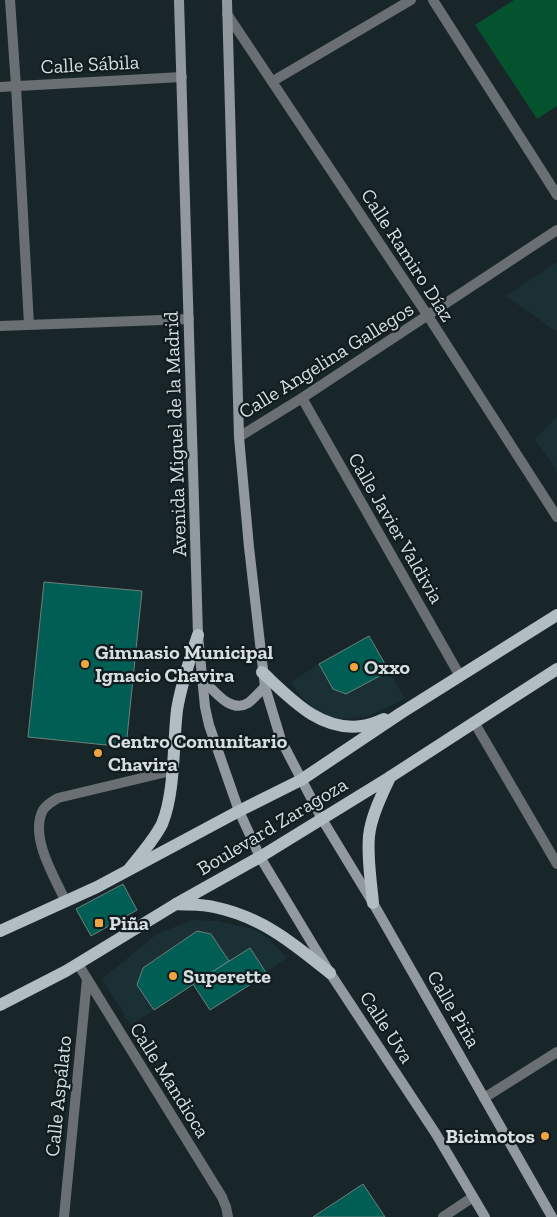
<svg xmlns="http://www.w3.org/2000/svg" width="557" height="1217" font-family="'Zilla Slab',serif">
<rect width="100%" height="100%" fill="#192629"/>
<g fill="#1b3035">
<path d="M557 262V332L506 296Z"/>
<path d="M557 417V471L535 439Z"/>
<path d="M369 636 405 699 366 717 336 719 313 708 299 694 291 682 319 664Z"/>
<path d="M192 920 217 921 254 929 270 940 287 958 210 1010 193 984 131 1025 102 979 157 934Z"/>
</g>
<path fill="#05522e" d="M514 0H557V106L537 119 475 25Z"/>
<g fill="#005e55" stroke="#6f7f7c">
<path d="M44 582 142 591 126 747 28 737Z"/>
<path d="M369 636 389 671 346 694 333 689 319 664Z"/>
<path d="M123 884 137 910 91 936 76 909Z"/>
<path d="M197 931 211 934 229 961 154 1010 137 985 143 968Z"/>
<path d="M250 948 267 974 210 1010 193 984Z"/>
<path d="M363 1184 385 1217H313Z"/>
</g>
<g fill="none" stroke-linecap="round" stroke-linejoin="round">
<g stroke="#6a6f73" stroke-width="10">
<path d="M66 902C55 878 29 837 43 810 47 804 53 801 58 798L171 771"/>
<path d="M443 1217 473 1197"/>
</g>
<g stroke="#6a6f73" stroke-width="10">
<path d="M10 0 16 86 29 325"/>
<path d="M433 0 557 195"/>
<path d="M227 14 428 316 557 517"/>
<path d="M273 81 411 0"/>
<path d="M0 87 182 77"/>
<path d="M302 398 460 676"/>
<path d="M239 437 302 398 557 230"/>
<path d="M474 722 557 864"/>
<path d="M78 964 222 1197 226 1207 228 1217"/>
<path d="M484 1098 557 1052"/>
<path d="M64 1217 87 979"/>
</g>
<path stroke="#6a6f73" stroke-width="10" d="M0 326 189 319"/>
<g stroke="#929aa0" stroke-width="10">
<path d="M179 0 198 635 205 707 209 725 239 811 260 857 330 973 436 1134 485 1217"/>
<path d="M227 0 239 437 249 547 265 687 281 740 322 819 373 903 552 1217"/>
<path d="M203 680C214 690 230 714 248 703 254 699 259 692 265 687"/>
</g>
<g stroke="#b1bcc3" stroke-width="12">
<path d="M262 672C290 698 320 732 362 726 369 725 377 722 384 719"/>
<path d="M130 868C141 854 154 840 162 824 175 794 173 743 177 710 181 684 190 659 198 635"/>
<path d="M373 903C371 881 367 858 369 836 371 816 382 795 390 777"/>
<path d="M176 904C189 905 202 904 214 907 262 917 293 943 330 973"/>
<path d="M0 931 97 887 239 811 301 780 401 713 557 615"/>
<path d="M0 1005 66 971 176 904 260 857 390 777 557 669"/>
</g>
</g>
<g fill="#f1a540" stroke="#101c1f" stroke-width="2">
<circle cx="85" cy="664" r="5"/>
<circle cx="354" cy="667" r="5"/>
<circle cx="98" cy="753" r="5"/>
<rect x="94" y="918" width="10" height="10" rx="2.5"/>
<circle cx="173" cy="976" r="5"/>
<circle cx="545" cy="1136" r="5"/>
</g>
<g text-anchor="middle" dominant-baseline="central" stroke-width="4.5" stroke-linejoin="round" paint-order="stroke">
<g font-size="20" fill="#d6dee0" stroke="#101c1f">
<text transform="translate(90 64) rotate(-3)">Calle Sábila</text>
<text transform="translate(408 255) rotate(57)">Calle Ramiro Díaz</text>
<text transform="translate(326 360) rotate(-32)">Calle Angelina Gallegos</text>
<text transform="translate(175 434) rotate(-92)">Avenida Miguel de la Madrid</text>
<text transform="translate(396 528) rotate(60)">Calle Javier Valdivia</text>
<text transform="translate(272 826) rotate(-31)">Boulevard Zaragoza</text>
<text transform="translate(454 1009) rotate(60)">Calle Piña</text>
<text transform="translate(387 1027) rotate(57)">Calle Uva</text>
<text transform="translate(170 1080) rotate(58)">Calle Mandioca</text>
<text transform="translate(58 1096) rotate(-84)">Calle Aspálato</text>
</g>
<g font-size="20" font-weight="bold" fill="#d6dee0" stroke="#101c1f" text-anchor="start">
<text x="95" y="652">Gimnasio Municipal<tspan x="95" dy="23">Ignacio Chavira</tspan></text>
<text x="364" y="667">Oxxo</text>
<text x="108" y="741">Centro Comunitario<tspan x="108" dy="23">Chavira</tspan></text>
<text x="109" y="923">Piña</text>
<text x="183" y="976">Superette</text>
<text x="535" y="1136" text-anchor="end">Bicimotos</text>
</g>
</g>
</svg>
